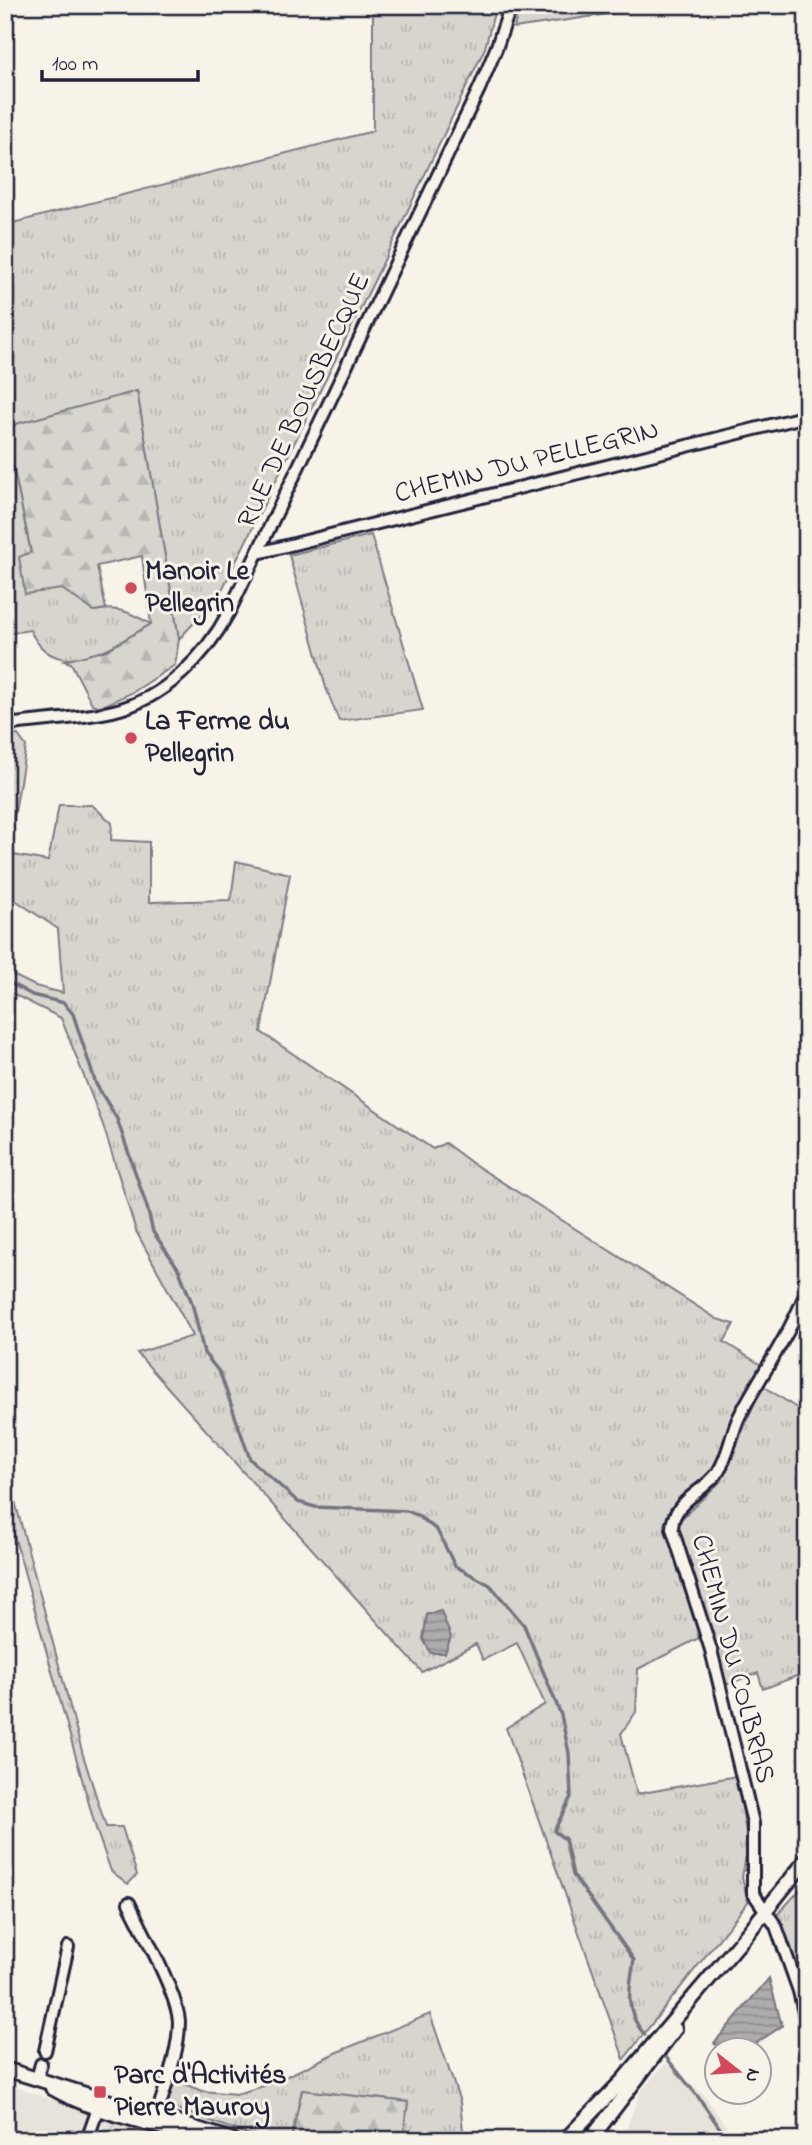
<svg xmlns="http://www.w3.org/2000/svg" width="812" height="2145" font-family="'Indie Flower',sans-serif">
<defs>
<pattern id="industrial-furrows" width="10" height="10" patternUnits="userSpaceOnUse" patternTransform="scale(1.75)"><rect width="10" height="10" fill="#e7e3db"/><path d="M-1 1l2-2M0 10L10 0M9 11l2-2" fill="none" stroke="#c6c2bd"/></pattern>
<pattern id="grass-tufts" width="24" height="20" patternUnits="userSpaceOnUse" patternTransform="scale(1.75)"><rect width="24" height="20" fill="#d8d5cf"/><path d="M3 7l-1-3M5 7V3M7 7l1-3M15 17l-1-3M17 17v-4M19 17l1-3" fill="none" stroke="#b9b7b3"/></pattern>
<pattern id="forest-firs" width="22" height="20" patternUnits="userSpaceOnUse" patternTransform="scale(1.75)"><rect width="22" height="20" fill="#d8d5cf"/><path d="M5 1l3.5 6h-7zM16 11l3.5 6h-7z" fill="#b9b7b3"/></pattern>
<pattern id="water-rules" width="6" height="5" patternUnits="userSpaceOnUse" patternTransform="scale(1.75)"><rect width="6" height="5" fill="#aeabad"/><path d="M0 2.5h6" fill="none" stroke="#8d8b8e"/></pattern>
</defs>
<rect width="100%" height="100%" fill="#f7f3e8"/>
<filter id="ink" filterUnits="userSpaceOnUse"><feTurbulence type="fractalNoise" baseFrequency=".0143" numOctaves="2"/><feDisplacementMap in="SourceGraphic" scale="14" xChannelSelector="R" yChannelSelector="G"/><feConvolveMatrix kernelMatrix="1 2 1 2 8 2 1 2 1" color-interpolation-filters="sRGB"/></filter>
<g filter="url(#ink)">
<g fill="#e7e3db">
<path d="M666 2063 704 2095 736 2140H622L641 2091Z"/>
<path d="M5 2083 103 2118 96 2140H5Z"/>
</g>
<path fill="url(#industrial-furrows)" d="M103 2118 154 2133 173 2140H96Z"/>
<g fill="url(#grass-tufts)" stroke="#7d7c85" stroke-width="2">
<path d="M373 5H496L485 48 378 273 219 596 179 639 137 391 6 431 31 553 63 589 94 611C119 606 129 612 151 624 113 646 56 687 30 630L5 634V225L373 131Z"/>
<path d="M519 5H629L628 11 514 28Z"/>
<path d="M371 535 423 710 339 721 326 688 289 555Z"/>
<path d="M18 735 26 746 8 854 48 861 59 805H92L112 823 111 840 149 842V902L231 900 236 861 290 874 261 1032 433 1149 445 1143 472 1163 717 1319 734 1324 724 1342 763 1366 735 1417 719 1458 704 1481 673 1509 664 1524 701 1637 638 1669 636 1712 621 1734 637 1794 737 1776 748 1845 742 1877 748 1902 624 2059 506 1728 545 1704 517 1643 483 1660 476 1644 422 1672 137 1353 193 1336 136 1231 103 1125 61 1018 5 990V971L35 986 63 993 58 929 5 893V736Z"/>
<path d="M762 1385 807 1415V1672L763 1689 758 1673 725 1685 679 1538V1521L722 1480Z"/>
<path d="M5 1464 83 1755 106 1827H122L137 1875 128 1884 111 1871 96 1829 5 1503Z"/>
<path d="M807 1882V1999L794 1959 776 1916Z"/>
<path d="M430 2014 460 2102 464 2140H403L408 2102 302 2090 291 2140H264L165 2105 175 2080 202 2091 236 2094 271 2084 335 2053Z"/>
</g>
<g fill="url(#forest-firs)" stroke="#7d7c85" stroke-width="2">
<path d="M137 391 179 639 175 665 133 692 101 707 92 704 71 663 64 661 107 650 151 624 142 556 97 566 106 609 94 611 62 589 25 594 19 557 31 552 6 431 16 424Z"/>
<path d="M302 2090 408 2102 403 2140H291Z"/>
</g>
<g fill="url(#water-rules)" stroke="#76747f" stroke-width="2">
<path d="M441 1611 451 1637 445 1653H431L423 1639 427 1614Z"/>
<path d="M769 1978 782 2026 746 2050H721L714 2043Z"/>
</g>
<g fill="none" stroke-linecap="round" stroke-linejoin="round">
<g stroke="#76747f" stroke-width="3.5">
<path d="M5 980 32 995 64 1003 73 1014 96 1084 117 1119 147 1207 153 1232 178 1268 192 1303 204 1353 220 1373 250 1459 298 1502 315 1507 407 1511 417 1515 437 1530 455 1566 490 1585 524 1625 561 1715 569 1753 571 1797 554 1831 565 1839 573 1875 634 1960C629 1988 624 2012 645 2035"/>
<path d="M665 2056 699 2098 728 2140"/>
</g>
<g stroke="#22223b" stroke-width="16">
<g id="minor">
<path d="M258 553 807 416"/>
<path d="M5 725C41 720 78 719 113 711 164 699 205 657 229 612L480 87 496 49 511 5"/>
<path d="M807 1289C791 1334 761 1374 739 1417 731 1434 729 1455 718 1472 704 1492 673 1501 672 1528L711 1650 753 1823V1893L776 1926 799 1991 807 2026"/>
<path d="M129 1903C142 1930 178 1995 179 2022 179 2055 163 2091 155 2122"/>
<path d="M45 2051 68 1947"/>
<path d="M807 2058V2087"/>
<path d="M37 2079 41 2064"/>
<path d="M87 2140 100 2103"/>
</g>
</g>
<g stroke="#22223b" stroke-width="18">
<g id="major">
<path d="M5 2069 233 2140"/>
<path d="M52 2088C97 2114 152 2122 200 2140"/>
<path d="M565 2140 623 2080 747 1934 807 1859"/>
<path d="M590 2140 675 2029"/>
</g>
</g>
<use href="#minor" stroke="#f7f3e8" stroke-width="10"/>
<use href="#major" stroke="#f7f3e8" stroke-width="12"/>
</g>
</g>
<g fill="#d1495b" stroke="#f7f3e8" stroke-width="2.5">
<circle cx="131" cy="588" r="7"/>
<circle cx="131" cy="738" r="7"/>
<rect x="93" y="2085" width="14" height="14" rx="3.5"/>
</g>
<g text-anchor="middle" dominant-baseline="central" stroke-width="6" stroke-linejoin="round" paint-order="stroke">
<g font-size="28" fill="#22223b" stroke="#f7f3e8">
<text transform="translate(305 401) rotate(-65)">RUE DE BOUSBECQUE</text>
<text transform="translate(527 463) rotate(-14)">CHEMIN DU PELLEGRIN</text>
<text transform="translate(732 1659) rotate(75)">CHEMIN DU COLBRAS</text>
</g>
<g font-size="28" font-weight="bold" fill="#22223b" stroke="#f7f3e8" text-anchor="start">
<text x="145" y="572">Manoir Le<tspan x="145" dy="32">Pellegrin</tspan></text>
<text x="145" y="722">La Ferme du<tspan x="145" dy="32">Pellegrin</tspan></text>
<text x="114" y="2076">Parc d'Activités<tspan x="114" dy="32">Pierre Mauroy</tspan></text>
</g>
</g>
<rect width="812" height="2145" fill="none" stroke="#f7f3e8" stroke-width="28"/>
<rect x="14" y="14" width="784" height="2117" fill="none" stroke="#22223b" stroke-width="2.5" filter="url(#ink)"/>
<g transform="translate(738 2071) rotate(107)"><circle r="33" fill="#f7f3e8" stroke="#a29fa3" stroke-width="2"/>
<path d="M0-5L12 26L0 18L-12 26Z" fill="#d1495b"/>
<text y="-10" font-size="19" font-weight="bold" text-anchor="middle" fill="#22223b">N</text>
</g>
<path d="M42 70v10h156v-10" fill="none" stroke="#22223b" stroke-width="3.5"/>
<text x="52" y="70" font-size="21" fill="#22223b" stroke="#f7f3e8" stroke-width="5" paint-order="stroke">100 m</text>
</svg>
